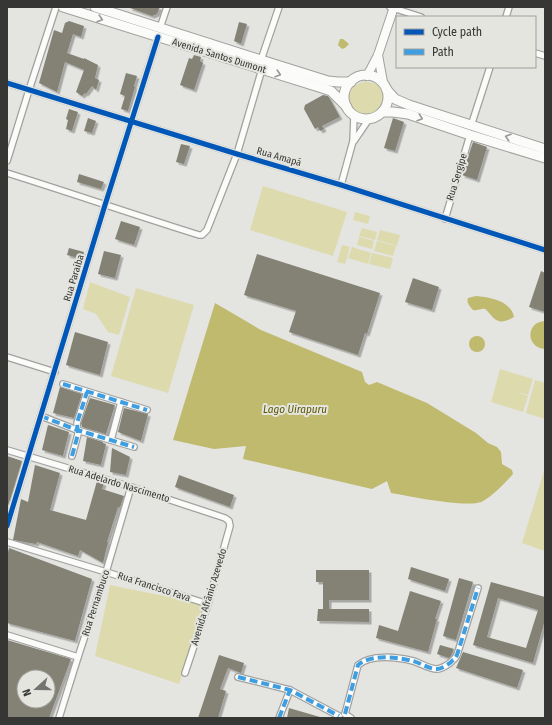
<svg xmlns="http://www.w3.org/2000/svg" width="552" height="725" font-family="'Fira Sans Condensed',sans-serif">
<defs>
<filter id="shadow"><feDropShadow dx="2.5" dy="2.5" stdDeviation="0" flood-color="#0004"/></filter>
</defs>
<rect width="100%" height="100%" fill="#e4e4e1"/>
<g fill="#dddbae">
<path d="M366 81 379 85 384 94V105L379 111 367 117 354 113C349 104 344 94 354 86 357 84 362 82 366 81Z"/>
<path d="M263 186 347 212 333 256 250 230Z"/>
<path d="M355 212 370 216 368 224 353 220Z"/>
<path d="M362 228 377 232 375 240 359 236Z"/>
<path d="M380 230 400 235 397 246 377 240Z"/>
<path d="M359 237 374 241 372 249 357 245Z"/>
<path d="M377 241 396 246 393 256 374 251Z"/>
<path d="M342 245 350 247 345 264 337 262Z"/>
<path d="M352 247 371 253 368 264 348 258Z"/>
<path d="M372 253 393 258 390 269 369 264Z"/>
<path d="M90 282 130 297 119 335 108 332 96 314 83 309Z"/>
<path d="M136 288 194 305 168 393 111 376Z"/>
<path d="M500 369 533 379 528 395 515 392 528 396 523 412 491 402Z"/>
<path d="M535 380 545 383V419L526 413Z"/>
<path d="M545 468V551L522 543Z"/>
<path d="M110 585 204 604 179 684 95 656Z"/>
</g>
<g fill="#bfba6e">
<path d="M340 39H343L349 44 345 48 342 49 338 45Z"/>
<path d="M476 296C490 297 511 301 514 317 503 323 498 324 490 314 488 312 487 310 485 309 482 308 477 311 473 310 470 307 466 302 468 298Z"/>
<path d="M215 303 261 330 362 372 365 382 369 385 377 382 427 403 476 433 488 443 497 447 501 452 502 464 512 470 513 474C505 483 494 495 483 501 471 509 408 496 391 493L387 481 372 489 243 459 246 446 214 449 173 440Z"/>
<path d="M545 321V349C526 348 525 322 545 321Z"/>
<circle cx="477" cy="344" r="8"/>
</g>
<g fill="#838275" fill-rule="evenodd" filter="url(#shadow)">
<path d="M130 7H160L157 14 152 16 130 8Z"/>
<path d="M69 21 84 26 81 37 73 34 67 53 84 59V58L98 65 95 78 99 80 96 90 92 86 86 94 85 93 82 96 76 92 84 70 65 62 57 92 39 83 54 30 62 33 65 23Z"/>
<path d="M239 22 247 24 241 44 234 41Z"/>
<path d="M194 55 201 57 200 61 203 63 194 90 180 85 189 58 192 59Z"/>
<path d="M126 73 137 76 134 86 135 87 128 111 121 109 125 96 120 94Z"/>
<path d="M323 95 328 96 330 99 340 117 322 126 324 129 320 131 318 127 315 129 304 109 305 105Z"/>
<path d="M69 109 78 112 72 131 66 129 68 120 66 119Z"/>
<path d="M88 118 96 121 92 133 84 131Z"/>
<path d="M393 118 404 122 395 151 384 148Z"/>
<path d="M473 142 487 147 477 180 462 175Z"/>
<path d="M181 144 190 146 184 164 176 162Z"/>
<path d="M79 174 104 182 101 189 77 182Z"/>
<path d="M121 221 140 227 134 245 115 239Z"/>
<path d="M69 248 84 252 82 259 67 255Z"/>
<path d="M104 251 121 255 115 278 98 274Z"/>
<path d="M257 254 380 293 367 334 365 333 358 355 289 332 296 311 244 295Z"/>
<path d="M541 271 545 273V312L529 307Z"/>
<path d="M413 278 439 287 432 310 405 302Z"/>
<path d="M75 332 108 342 100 375 66 365Z"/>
<path d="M60 387 82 394 74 418 53 413Z"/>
<path d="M90 398 115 405 106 434 82 427 81 423Z"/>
<path d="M124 408 148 414 141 441 118 432Z"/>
<path d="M48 425 69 432 63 456 42 450Z"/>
<path d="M87 437 103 442V443L106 444 101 465 83 461Z"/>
<path d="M112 448 130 457 126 475 110 472Z"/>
<path d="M7 456 22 461 8 506 7 505Z"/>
<path d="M35 465 60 473 50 510 86 520 97 481 104 483 102 489 124 496 120 507H118L107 542H108L103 563 80 550 78 556 37 542 36 544 13 540 21 499 28 502Z"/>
<path d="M179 475 234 495 230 507 175 487Z"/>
<path d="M9 548 92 579 75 641 7 623V556Z"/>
<path d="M411 567 449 579 445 591 408 579Z"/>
<path d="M316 570H369V600H329V609H369V622L317 621 318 609H323V582H316Z"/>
<path d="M459 578 473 582 456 640 443 636Z"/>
<path d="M491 582 545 597V620L533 663 473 645ZM498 598 538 610 526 648 487 637Z"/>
<path d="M410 591 441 601 435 619H437L428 652 376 638 379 625 398 631Z"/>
<path d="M7 640 71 659 49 718H7ZM24 677H48V701H24Z"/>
<path d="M440 645 454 649 451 656 449 658 437 654Z"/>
<path d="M463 652 523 670 517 688 456 668Z"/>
<path d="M219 655 244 663 241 673 228 668 220 689 226 691 218 718H198Z"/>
<path d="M289 708 320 717V718H287Z"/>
</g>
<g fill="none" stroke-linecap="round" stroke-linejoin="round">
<g stroke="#a1a19f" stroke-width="8">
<g id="street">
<path d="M390 7 421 17"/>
<path d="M506 17 509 7"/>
<path d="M160 28 167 7"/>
<path d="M535 53 545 56"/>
<path d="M261 60 279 7"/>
<path d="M7 83 237 154 341 185 545 250"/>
<path d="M471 126 490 67"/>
<path d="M354 141 369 119"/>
<path d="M7 161 29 90 56 7"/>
<path d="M7 173C71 193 135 215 199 235H202L207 230 237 154 262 69"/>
<path d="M341 185 353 141 354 116"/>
<path d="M445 219 470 135"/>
<path d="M7 357 55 372"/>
<path d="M63 384 147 410"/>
<path d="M41 416 77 430 134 447"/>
<path d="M111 440 121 402"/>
<path d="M7 450 131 487 225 518 229 521 230 526 208 604 185 673"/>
<path d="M72 456 78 434 77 423 87 392"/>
<path d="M7 526 105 205 158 37"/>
<path d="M7 542 106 572 208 604"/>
<path d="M7 635 78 657"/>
<path d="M238 677 290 690 339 716"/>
<path d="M345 714 358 665C371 654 397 657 413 661 421 663 428 669 437 669 441 669 450 664 453 660 455 659 456 657 457 655L478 588"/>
<path d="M345 714 351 718"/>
<path d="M59 718 78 657 106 572 131 487"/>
<path d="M279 718 290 690"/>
</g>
</g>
<g stroke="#a1a19f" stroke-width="10">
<g id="secondary">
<path d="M378 55 383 82"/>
<path d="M367 76 378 55 394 7"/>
</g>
</g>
<g stroke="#a1a19f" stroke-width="11">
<g id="primary">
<path d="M63 7 322 88 331 91 347 107"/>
<path d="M95 7 261 60 328 81 338 82H351"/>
<circle cx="366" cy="97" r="22"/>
<path d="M387 90 395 99 409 105 545 149"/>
<path d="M382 112H393L408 114 470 135 545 158"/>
</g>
</g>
<use href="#street" stroke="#fbfbfa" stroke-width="5.5"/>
<use href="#secondary" stroke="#fbfbfa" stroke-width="8"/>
<use href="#primary" stroke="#fbfbfa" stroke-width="9"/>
<g stroke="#3e9ee2" stroke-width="4" stroke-dasharray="8 4" stroke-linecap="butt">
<path d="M63 384 147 410"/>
<path d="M41 416 77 430 134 447"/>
<path d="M72 456 78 434 77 423 87 392"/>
<path d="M238 677 290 690 339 716"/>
<path d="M345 714 358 665C371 654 397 657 413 661 421 663 428 669 437 669 441 669 450 664 453 660 455 659 456 657 457 655L478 588"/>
<path d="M279 718 290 690"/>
</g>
<g stroke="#e5e5e0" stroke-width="8">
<g id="cycleway">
<path d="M7 83 237 154 341 185 545 250"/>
<path d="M7 526 105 205 158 37"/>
</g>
</g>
<use href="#cycleway" stroke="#0057b8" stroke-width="5"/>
</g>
<defs><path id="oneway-chevron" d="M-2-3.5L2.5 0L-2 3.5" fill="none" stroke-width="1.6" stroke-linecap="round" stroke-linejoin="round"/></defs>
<g stroke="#989897">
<use href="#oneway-chevron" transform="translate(100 19) rotate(17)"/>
<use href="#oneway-chevron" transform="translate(278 74) rotate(17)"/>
<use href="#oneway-chevron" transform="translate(420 118) rotate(19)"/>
<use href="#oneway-chevron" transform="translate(508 137) rotate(-162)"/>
</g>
<g text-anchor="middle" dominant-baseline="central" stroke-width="4" stroke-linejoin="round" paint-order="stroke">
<g font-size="10" fill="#363634" stroke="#e5e5e0">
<text transform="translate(219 56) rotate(17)">Avenida Santos Dumont</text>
<text transform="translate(279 157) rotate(16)">Rua Amapá</text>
<text transform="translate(457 177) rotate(-73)">Rua Sergipe</text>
<text transform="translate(74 278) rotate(-73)">Rua Paraíba</text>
<text transform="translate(119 484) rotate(17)">Rua Adelardo Nascimento</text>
<text transform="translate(154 587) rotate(18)">Rua Francisco Fava</text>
<text transform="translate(209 597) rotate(-73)">Avenida Afrânio Azevedo</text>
<text transform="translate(96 603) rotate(-72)">Rua Pernambuco</text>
</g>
<g font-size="11" font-style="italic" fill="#5c5702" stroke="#e5e5e0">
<text x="295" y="409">Lago Uirapuru</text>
</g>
</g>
<rect width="552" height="725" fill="none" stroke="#363634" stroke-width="16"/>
<rect x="396" y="16" width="140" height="52" fill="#e5e5e0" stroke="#9f9f9b"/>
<rect x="404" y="29" width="20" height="6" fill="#0057b8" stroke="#9f9f9b"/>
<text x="432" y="36" font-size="12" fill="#363634">Cycle path</text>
<rect x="404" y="49" width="20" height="6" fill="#3e9ee2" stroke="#9f9f9b"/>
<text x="432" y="56" font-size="12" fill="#363634">Path</text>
<g transform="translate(36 689) rotate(249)"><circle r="19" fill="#e5e5e0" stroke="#9f9f9b"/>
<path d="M0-3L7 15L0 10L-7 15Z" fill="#737371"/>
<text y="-6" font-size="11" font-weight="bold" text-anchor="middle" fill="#363634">N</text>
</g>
</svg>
